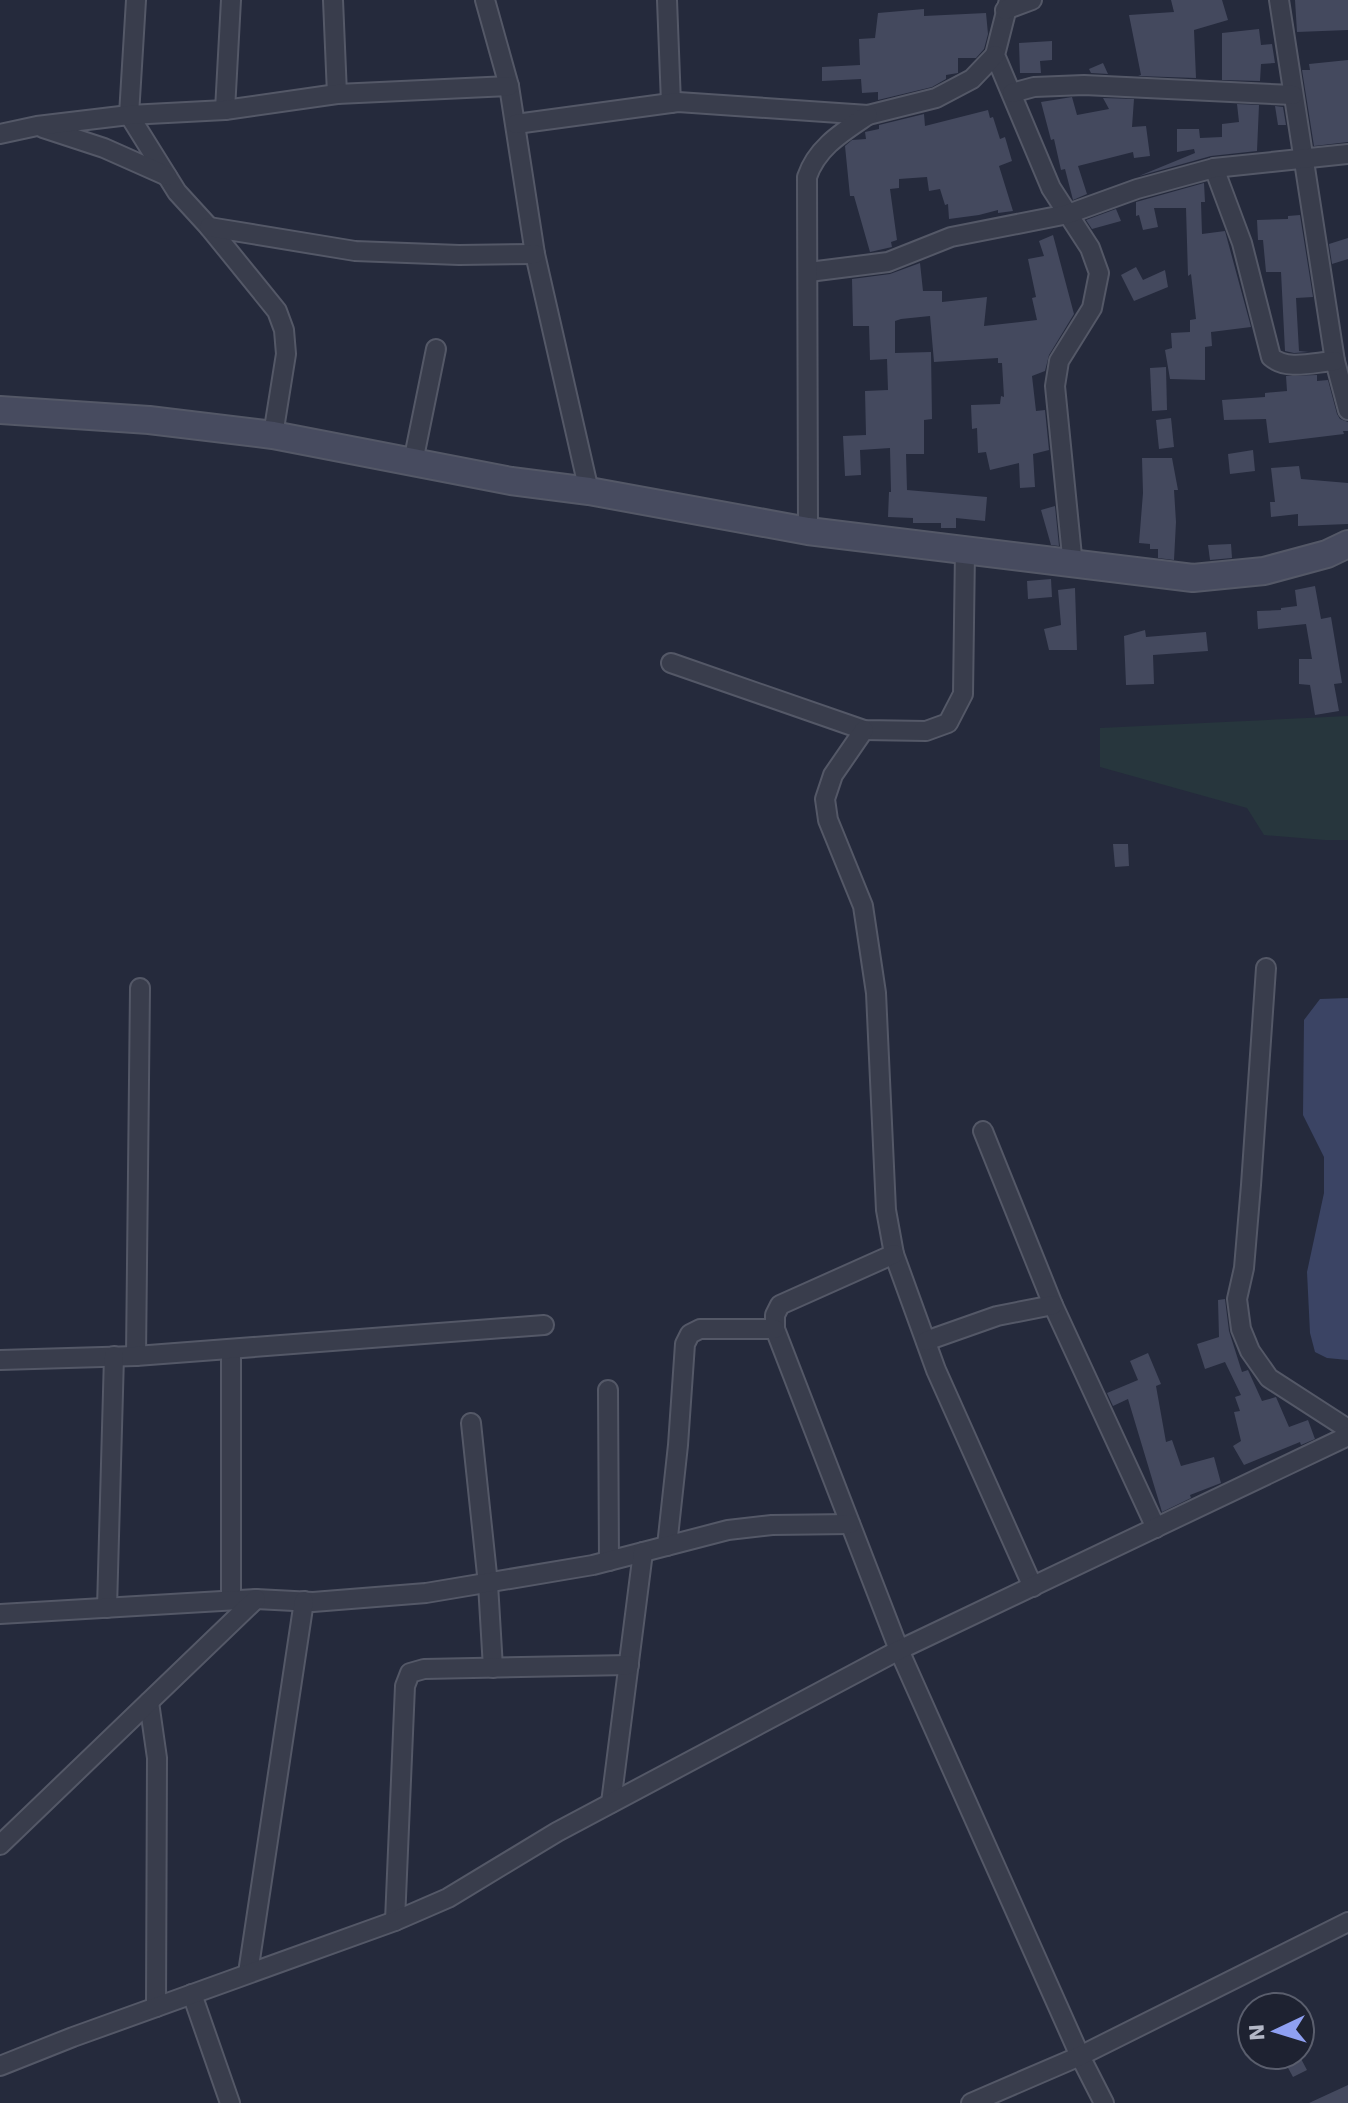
<svg xmlns="http://www.w3.org/2000/svg" width="1348" height="2103" font-family="'Work Sans',sans-serif">
<rect width="100%" height="100%" fill="#252a3c"/>
<path fill="#27363d" d="M1348 716V840H1325L1264 835 1247 808 1100 767V728Z"/>
<path fill="#3b4464" d="M1348 998V1360L1327 1358 1315 1352 1310 1333 1307 1272 1324 1193V1157L1303 1115 1304 1020 1320 999Z"/>
<g fill="#44495e">
<path d="M1171 0H1222L1228 20 1194 30 1196 78 1138 76 1141 75 1129 15 1174 12Z"/>
<path d="M1295 0H1348V30L1297 32Z"/>
<path d="M924 9V16L986 13 988 34 984 49 976 58H958V73L946 75V79L932 87 878 100V92L862 93 861 79 822 81V67L860 65 859 39 875 38 878 13Z"/>
<path d="M1259 29 1261 45 1272 44 1275 63 1261 64 1260 81 1222 80V33Z"/>
<path d="M1052 41V60L1040 61 1041 73H1020L1019 43Z"/>
<path d="M1348 60V142L1314 146 1302 70H1310L1309 64Z"/>
<path d="M1103 63 1108 74 1091 73 1089 69Z"/>
<path d="M1072 97 1077 115 1109 109 1103 98 1134 99 1132 127 1146 126 1150 156 1134 158 1133 152 1078 166 1087 194 1073 200 1065 169 1061 170 1054 139 1051 140 1041 102Z"/>
<path d="M1237 104 1259 105 1257 151 1211 156 1139 176 1195 153 1194 149 1177 152V129H1199L1200 138 1222 137V124L1239 122Z"/>
<path d="M1275 106 1283 107 1286 125H1278Z"/>
<path d="M988 110 990 118 993 117 1000 139 1005 137 1012 161 999 166 1013 211 998 213V210L979 215 949 219 948 204 945 205 940 189 929 191 927 177 899 179V188L890 189 897 240 891 242 892 247 870 252 854 196H850L845 146 852 140 866 139 865 132 879 129V125L924 114 925 126Z"/>
<path d="M1204 183 1205 202H1201L1202 234 1225 231 1251 327 1211 332 1212 346 1205 347V380L1170 379 1165 350 1172 348 1171 333 1190 332V320L1196 319 1191 274 1188 276 1186 208H1154L1158 227 1143 230 1139 215 1136 216V202Z"/>
<path d="M1116 209 1121 221 1092 229 1086 220Z"/>
<path d="M1300 215 1313 297 1296 298 1299 351 1309 352 1294 353 1285 351 1281 272H1266L1263 240H1258L1257 220 1288 219V216Z"/>
<path d="M1053 235 1074 314 1049 355 1045 371 1032 376 1036 411 1045 410 1049 450 1033 454 1035 487 1020 488 1019 463 990 470 986 452 978 453 977 428 972 429 971 405 1000 404 1001 396 1004 397 1002 363H998V358L934 362 930 316 901 319 895 321V353L931 352 932 419 924 420V454H906L907 490 987 497 985 521 956 518V528H941V523H913V518L888 517 889 492H891L890 448 860 450 861 475 845 476 843 436 866 435 865 391 888 390 887 359 870 360 869 326H853L852 279 890 274 920 263 923 291H942V302L987 297 984 326 1037 320 1032 298 1036 297 1028 259 1044 256 1039 241Z"/>
<path d="M1348 238V259L1332 264 1329 244Z"/>
<path d="M1136 267 1143 280 1165 270 1168 287 1134 301 1121 275Z"/>
<path d="M1166 367 1167 410 1152 411 1150 368Z"/>
<path d="M1317 375V381L1328 380 1337 414 1340 419 1348 422V431H1343L1344 434 1269 443 1266 419 1224 420 1222 400 1265 397V393L1287 391 1286 376Z"/>
<path d="M1171 418 1174 447 1159 449 1156 420Z"/>
<path d="M1253 450 1255 471 1230 474 1228 454Z"/>
<path d="M1142 458H1172L1178 490H1174L1176 522 1174 560 1158 558V549H1150V544L1139 543 1143 493Z"/>
<path d="M1299 466 1301 479 1348 483V524L1298 526V514L1271 517 1270 502H1275L1271 468Z"/>
<path d="M1055 506 1059 546 1051 545 1041 510Z"/>
<path d="M1231 544 1232 558 1210 560 1208 545Z"/>
<path d="M1051 579 1052 597 1028 599 1027 581Z"/>
<path d="M1315 586 1321 619 1331 617 1342 683 1334 684 1339 711 1315 715 1310 685 1299 684V659H1312L1306 624 1258 629 1257 611 1281 610V608L1297 606 1295 590Z"/>
<path d="M1075 588 1077 650H1049L1044 629 1061 625 1058 590Z"/>
<path d="M1145 630 1146 637 1206 632 1208 651 1153 655 1154 684 1126 685 1124 636Z"/>
<path d="M1113 844H1128L1129 866 1115 867Z"/>
<path d="M1225 1299 1229 1331 1242 1372 1248 1370 1262 1401 1276 1397 1289 1427 1308 1420 1315 1439 1301 1445 1300 1442 1244 1465 1233 1446 1241 1441 1234 1412 1240 1411 1235 1397 1241 1395 1225 1362 1205 1369 1197 1344 1219 1337 1218 1300Z"/>
<path d="M1148 1353 1161 1384 1156 1386 1166 1442 1172 1440 1181 1466 1214 1457 1221 1483 1190 1495 1191 1498 1162 1512 1128 1399 1113 1406 1107 1393 1138 1380 1130 1361Z"/>
<path d="M1281 2055H1299L1307 2070 1293 2077Z"/>
<path d="M1348 2085V2103H1309Z"/>
</g>
<g fill="none" stroke-linecap="round" stroke-linejoin="round">
<g stroke="#545867" stroke-width="22">
<g id="street">
<path d="M136 0 129 115 177 192 209 227 277 311 284 330 286 354 273 435"/>
<path d="M333 0 337 94"/>
<path d="M485 0 509 86 535 254 589 491"/>
<path d="M667 0 671 103"/>
<path d="M1009 0 995 55 1051 188 1090 248 1099 273 1092 308 1059 361 1055 386 1073 566"/>
<path d="M1279 0 1335 361 1348 410"/>
<path d="M1005 10 1032 0"/>
<path d="M1012 93 1034 87 1084 85 1293 95"/>
<path d="M225 110 231 0"/>
<path d="M516 124 678 102 868 115 936 98 972 79 995 55"/>
<path d="M43 128 104 148 167 176"/>
<path d="M0 134 37 126 129 115 225 110 337 94 509 86"/>
<path d="M1214 168 1242 243 1271 357C1287 371 1315 362 1335 361"/>
<path d="M209 227 355 251 459 255 535 254"/>
<path d="M809 272 888 262 951 237 1068 214 1137 189 1214 168 1348 154"/>
<path d="M413 462 436 349"/>
<path d="M808 531 807 177C817 147 843 132 868 115"/>
<path d="M671 663 864 730 926 731 948 723 963 694 965 551"/>
<path d="M864 730 833 775 825 799 828 820 863 906 876 993 886 1210 894 1254 936 1370 1033 1587"/>
<path d="M1266 968 1251 1185 1244 1268 1237 1299 1241 1329 1250 1351 1269 1378 1348 1429"/>
<path d="M983 1131 1053 1305 1156 1528"/>
<path d="M894 1254 780 1305 775 1315V1329L899 1650 1080 2056 1104 2103"/>
<path d="M926 1341 997 1316 1053 1305"/>
<path d="M231 1349V1600"/>
<path d="M136 1356 140 988"/>
<path d="M0 1360 136 1356 544 1325"/>
<path d="M608 1390 609 1561"/>
<path d="M471 1423 488 1584 493 1668"/>
<path d="M667 1546 678 1445 685 1344 690 1334 700 1329H775"/>
<path d="M107 1608 114 1356"/>
<path d="M0 1614 256 1599 313 1602 426 1593 593 1565 728 1530 772 1525 850 1524"/>
<path d="M149 1702 157 1758 156 2007"/>
<path d="M611 1803 643 1552"/>
<path d="M0 1845 256 1599"/>
<path d="M395 1921 405 1686 410 1673 424 1669 629 1665"/>
<path d="M248 1973 304 1601"/>
<path d="M192 1994 230 2103"/>
<path d="M0 2066 73 2037 395 1921 448 1898 557 1832 899 1650 1348 1436"/>
<path d="M971 2103 1080 2056 1348 1922"/>
</g>
</g>
<g stroke="#545867" stroke-width="30">
<path id="secondary" d="M0 410 149 420 273 435 511 481 589 491 808 531 1193 578 1264 571 1327 554 1348 544"/>
</g>
<use href="#street" stroke="#393d4c" stroke-width="18"/>
<use href="#secondary" stroke="#474b5f" stroke-width="26"/>
</g>
<g transform="translate(1276 2031) rotate(266)"><circle r="38" fill="#1e2231" stroke="#5a5e6d" stroke-width="2"/>
<path d="M0-6L14 30L0 20L-14 30Z" fill="#8fa0f2"/>
<text y="-12" font-size="22" font-weight="bold" text-anchor="middle" fill="#b4b8c7">N</text>
</g>
</svg>
